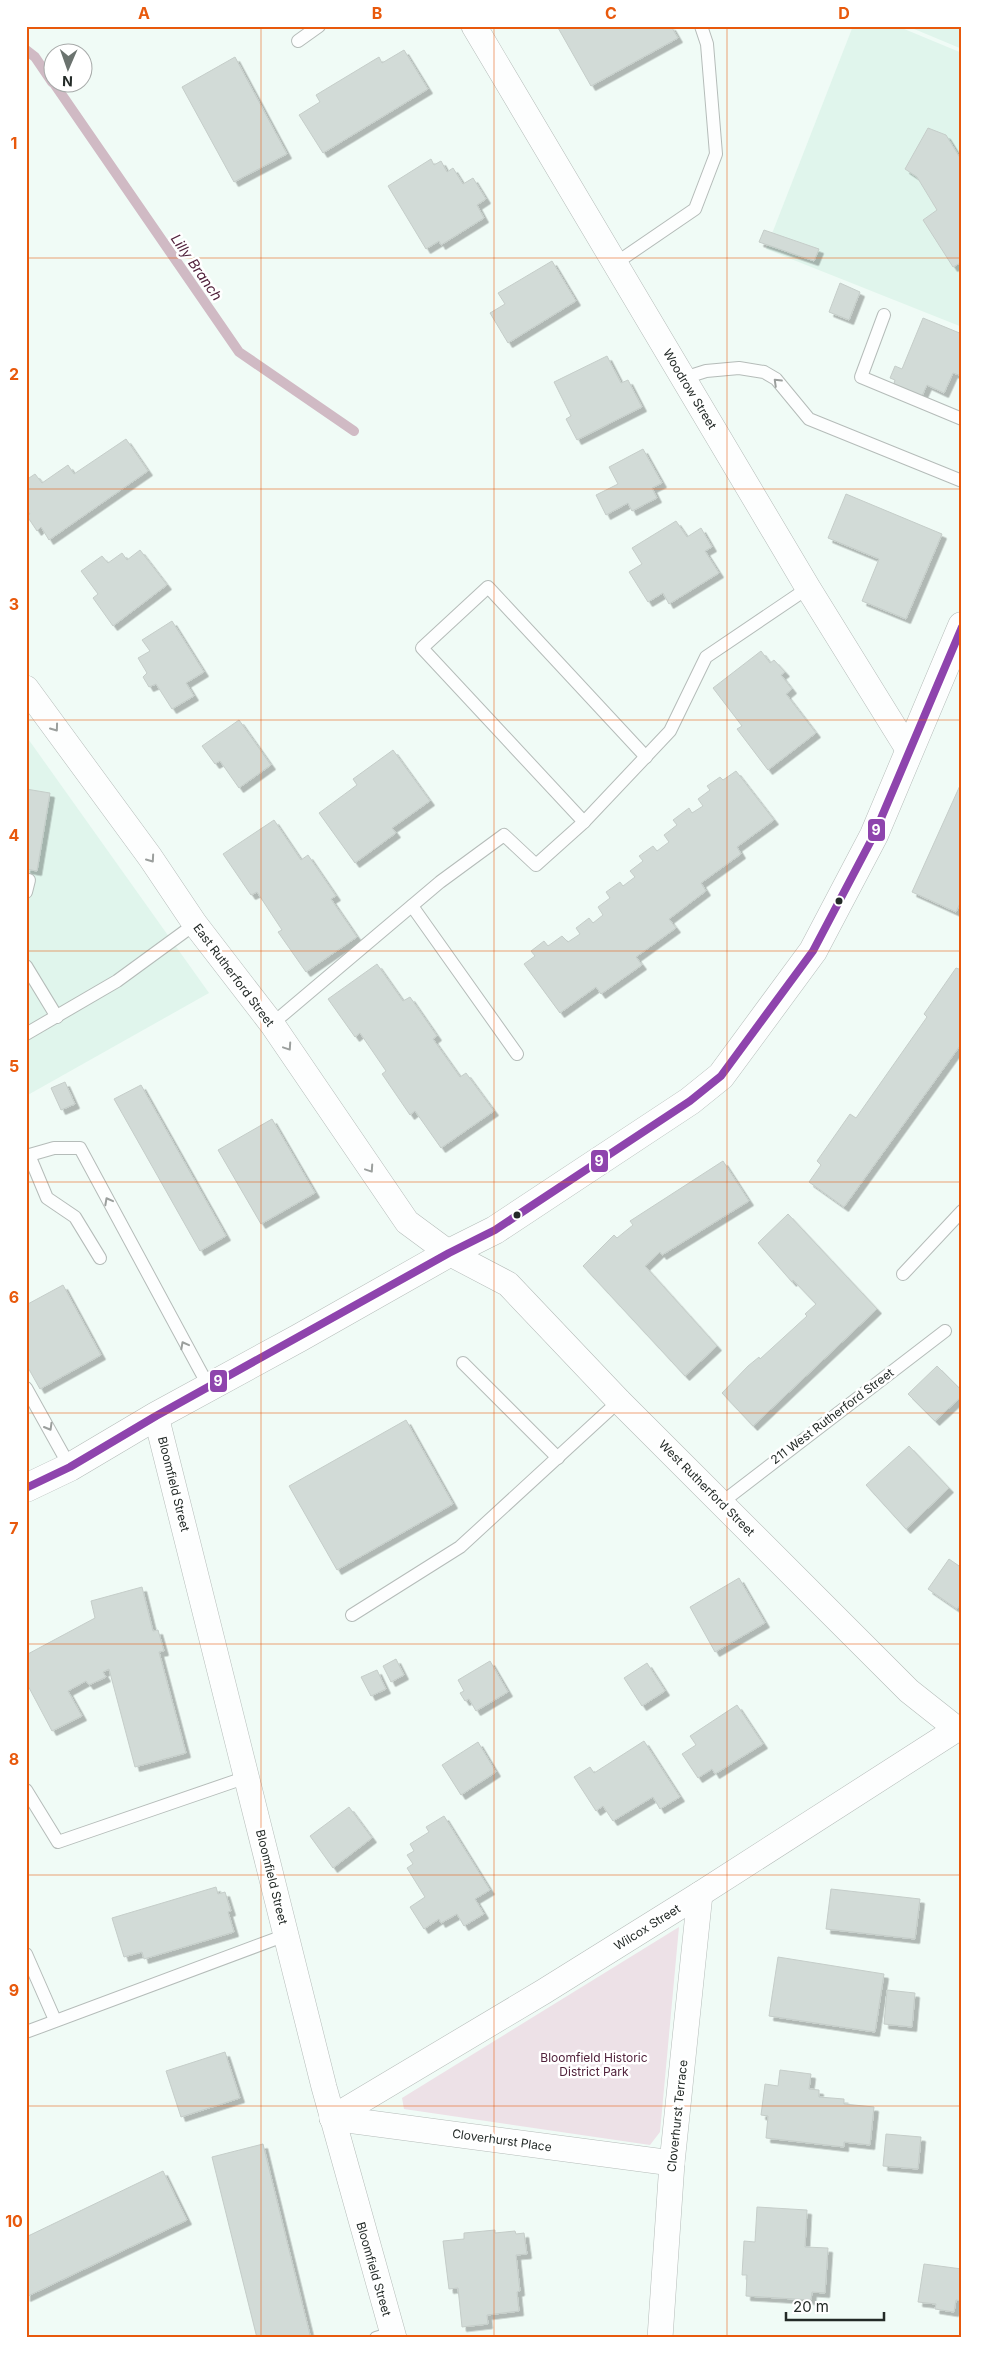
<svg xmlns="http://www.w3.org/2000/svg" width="988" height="2364" font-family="Inter,sans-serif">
<defs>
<filter id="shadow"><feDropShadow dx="4.5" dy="4.5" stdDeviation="0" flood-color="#0004"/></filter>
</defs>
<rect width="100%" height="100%" fill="#f0fbf6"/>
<g fill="#e0f5ec">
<path d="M853 26H897L962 53V327L766 249Z"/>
<path d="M907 26H962V49Z"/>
<path d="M26 736 209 993 26 1096Z"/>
</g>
<path fill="#ede1e7" d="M679 1927 660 2132 650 2145 404 2109 402 2098Z"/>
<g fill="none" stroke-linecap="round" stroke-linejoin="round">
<g stroke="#d0bac4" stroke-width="10">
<path d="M26 50 35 57 52 82"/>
<path d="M53 82 239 352 354 431"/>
</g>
</g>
<g fill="#d2dbd7" stroke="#c5cdc9" filter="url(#shadow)">
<path d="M557 26H671L678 38 591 86Z"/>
<path d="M404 50 428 89 323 153 299 115 320 102 316 95 379 57 382 63Z"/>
<path d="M235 57 287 154 234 182 182 87Z"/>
<path d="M928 128 946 135 962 161V262L953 267 923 220 937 210 917 177 905 169Z"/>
<path d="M431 159 434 165 441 161 447 172 453 168 463 184 473 178 486 199 477 205 484 218 441 245 439 241 426 249 388 186Z"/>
<path d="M764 230 819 249 814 261 759 242Z"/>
<path d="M552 261 576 301 508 343 490 313 505 304 498 293Z"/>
<path d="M840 283 860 292 849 320 829 312Z"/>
<path d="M923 318 962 334 960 350 962 351V376L953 373 944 393 927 385 922 396 894 384 895 380 890 378 895 366 902 369Z"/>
<path d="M607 356 621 383 628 380 642 407 577 440 566 419 571 416 554 382Z"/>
<path d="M126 439 148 471 49 540 41 527 37 531 27 516 30 514 26 509V480L35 474 42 483 68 465 74 474Z"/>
<path d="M643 449 662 483 652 488 657 498 632 511 628 503 606 515 596 495 618 484 609 467Z"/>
<path d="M846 494 942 534 906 619 862 601 879 559 828 538Z"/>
<path d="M676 521 687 537 701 528 712 547 705 551 719 573 669 604 663 593 648 602 629 572 642 564 632 548Z"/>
<path d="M140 550 167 585 113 626 93 598 98 594 81 571 102 556 108 563 122 553 127 560Z"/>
<path d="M172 621 204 672 186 683 194 696 172 709 156 684 149 687 143 677 147 673 138 658 150 651 142 640Z"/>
<path d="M761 651 770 663 774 660 785 672 781 675 792 689 786 694 816 733 768 770 737 729 742 726 713 688Z"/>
<path d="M239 720 271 765 239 788 220 761 215 764 202 746Z"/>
<path d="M393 750 430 801 392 828 396 833 355 863 319 813 357 785 353 779Z"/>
<path d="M736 771 774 820 737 847 741 854 701 883 706 891 669 919 676 928 636 957 642 965 601 994 596 987 560 1013 524 964 535 956 531 951 544 941 548 946 562 936 568 942 580 934 576 928 589 918 593 923 603 915 598 907 610 898 606 892 620 882 623 886 635 877 630 871 643 861 639 856 653 846 657 851 669 842 664 835 677 825 673 820 689 808 692 813 703 806 698 799 710 790 707 786 720 777 723 780Z"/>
<path d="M962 781V899L956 912 912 892Z"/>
<path d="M26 789 50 793 37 871 26 869Z"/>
<path d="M274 820 301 860 308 855 336 896 331 899 357 937 306 972 278 932 282 930 257 892 251 895 223 854Z"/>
<path d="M377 964 403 1001 410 997 437 1036 433 1039 460 1077 466 1073 494 1111 441 1148 415 1111 410 1115 382 1074 386 1071 360 1033 355 1037 328 999Z"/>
<path d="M956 968 962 970V1043L844 1207 809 1182 821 1165 817 1161 850 1114 856 1118 927 1017 924 1014Z"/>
<path d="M65 1082 75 1104 61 1110 51 1088Z"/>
<path d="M141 1085 226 1236 200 1251 114 1099Z"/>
<path d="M272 1119 315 1193 261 1224 218 1150Z"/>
<path d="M723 1161 749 1201 662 1255 660 1252 645 1266 717 1346 685 1376 583 1266 614 1235 617 1238 633 1225 630 1221Z"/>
<path d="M788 1214 877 1309 753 1426 722 1393 748 1366 759 1357 760 1359 807 1316 805 1314 816 1304 793 1280 792 1282 758 1243Z"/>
<path d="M63 1285 101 1355 40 1389 26 1364V1305Z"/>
<path d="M937 1366 962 1391V1396L935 1421 908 1394Z"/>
<path d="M406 1420 453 1504 337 1570 289 1486Z"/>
<path d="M909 1446 949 1488 906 1529 866 1485Z"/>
<path d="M949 1559 962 1568V1602L957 1609 928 1589Z"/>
<path d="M739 1578 765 1623 715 1652 690 1607Z"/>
<path d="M142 1587 153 1631 158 1630 164 1651 159 1652 186 1753 135 1767 109 1669 103 1672 106 1677 89 1685 86 1681 68 1691 82 1716 52 1731 26 1682V1655L95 1618 91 1601Z"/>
<path d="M396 1659 404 1675 391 1682 383 1666Z"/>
<path d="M490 1661 508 1692 476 1711 469 1699 465 1701 460 1693 464 1691 458 1680Z"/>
<path d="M647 1663 665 1691 642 1706 624 1678Z"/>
<path d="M377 1670 386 1689 371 1696 361 1677Z"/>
<path d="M737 1705 763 1744 715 1774 712 1769 698 1778 682 1754 696 1745 690 1736Z"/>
<path d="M644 1741 680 1797 660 1809 653 1797 613 1821 603 1806 596 1811 574 1777 590 1767 594 1773Z"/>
<path d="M478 1742 496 1772 461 1795 442 1765Z"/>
<path d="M349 1807 372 1838 333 1868 310 1836Z"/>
<path d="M444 1816 490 1890 475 1899 484 1914 464 1926 457 1914 441 1923 439 1919 424 1929 410 1907 425 1897 407 1868 413 1864 407 1855 414 1851 410 1844 429 1832 426 1827Z"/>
<path d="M216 1887 218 1894 225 1892 231 1911 228 1912 234 1932 144 1959 142 1952 124 1957 112 1918Z"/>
<path d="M831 1889 920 1899 915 1939 826 1929Z"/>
<path d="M778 1957 884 1974 875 2032 769 2016Z"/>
<path d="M887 1990 915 1993 912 2027 884 2024Z"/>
<path d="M225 2052 240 2098 181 2117 166 2071Z"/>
<path d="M780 2070 811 2074 809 2089 819 2090V2097L844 2099V2104L874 2107 870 2145 844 2142V2147L766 2138 768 2116 761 2115 765 2084 778 2086Z"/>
<path d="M886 2134 921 2137 918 2169 883 2166Z"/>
<path d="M263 2144 310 2335 299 2338H257L212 2157Z"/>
<path d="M163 2171 187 2220 26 2297V2237Z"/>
<path d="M757 2207 807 2210 805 2247 828 2248 825 2293 812 2292 811 2300 746 2296 747 2275H742L744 2241 755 2242Z"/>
<path d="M495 2230V2233L515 2231 516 2234 524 2233 527 2254 516 2255 520 2291 517 2292 519 2311 487 2315 488 2324 462 2327 458 2288 449 2289 443 2241 464 2239V2233Z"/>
<path d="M924 2264 962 2269V2301L956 2300 954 2312 935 2309 936 2304 918 2302Z"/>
</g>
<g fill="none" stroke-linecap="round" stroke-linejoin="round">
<g stroke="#b5bcb9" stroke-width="14">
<g id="service">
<path d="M298 41 319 26"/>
<path d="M616 263 695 209 716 154 707 44 701 26"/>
<path d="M884 315 861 377 962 419"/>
<path d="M684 378 706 371 739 368 764 372 776 379 809 419 962 481"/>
<path d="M584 822 422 648 488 587 646 757"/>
<path d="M26 892 29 880"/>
<path d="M412 906 517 1054"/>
<path d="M26 966 57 1017"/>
<path d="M272 1024 440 882 504 835 536 865 584 822 670 731 706 657 808 588"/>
<path d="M26 1034 117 981 195 924"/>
<path d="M29 1155 47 1198 75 1217 100 1258"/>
<path d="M26 1156 54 1148H80L209 1387"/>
<path d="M903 1274 962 1211"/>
<path d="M463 1363 558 1458"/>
<path d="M26 1388 70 1467"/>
<path d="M721 1503 945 1331"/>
<path d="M352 1615 460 1547 619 1401"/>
<path d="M26 1790 58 1842 247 1777"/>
<path d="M26 1954 55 2020"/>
<path d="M26 2032 286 1935"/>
<path d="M376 2338 392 2333"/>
</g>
</g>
<g stroke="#b5bcb9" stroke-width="26">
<g id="minor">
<path d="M474 26 808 588 909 751"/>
<path d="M26 688 150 857 195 924 272 1024 407 1222 449 1253 508 1284 619 1401 909 1691 957 1729 962 1730"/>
<path d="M156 1416 324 2087 394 2338"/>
<path d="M332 2118 543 1992 700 1894 957 1729"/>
<path d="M332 2118 672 2163"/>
<path d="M660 2338 672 2163 700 1894"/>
</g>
</g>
<g stroke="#b5bcb9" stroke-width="29">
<path id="secondary" d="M26 1488 70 1467 156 1416 299 1338 449 1253 495 1230 690 1101 721 1076 813 951 874 835 962 626"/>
</g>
<use href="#service" stroke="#fdfefe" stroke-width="12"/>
<use href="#minor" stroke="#fdfefe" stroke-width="25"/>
<use href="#secondary" stroke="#fdfefe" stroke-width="28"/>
<g stroke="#fff" stroke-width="11">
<path id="bus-1" d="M26 1488 70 1467 156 1416 449 1253 495 1230 690 1101 721 1076 813 951 874 835 962 627"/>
</g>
<use href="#bus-1" stroke="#8e44ad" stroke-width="8"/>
</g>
<defs><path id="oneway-chevron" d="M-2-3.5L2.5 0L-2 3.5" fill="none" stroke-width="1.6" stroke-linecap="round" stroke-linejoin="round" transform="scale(1.25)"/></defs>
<g stroke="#9b9f9d">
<use href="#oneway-chevron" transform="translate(777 382) rotate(-136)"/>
<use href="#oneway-chevron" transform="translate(55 728) rotate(54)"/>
<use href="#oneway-chevron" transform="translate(151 859) rotate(55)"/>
<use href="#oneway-chevron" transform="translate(288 1047) rotate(56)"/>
<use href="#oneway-chevron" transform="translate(370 1169) rotate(56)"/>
<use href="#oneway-chevron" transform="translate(108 1201) rotate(-118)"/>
<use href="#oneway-chevron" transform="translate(184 1345) rotate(-118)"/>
<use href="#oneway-chevron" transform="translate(49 1427) rotate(60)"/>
</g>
<path fill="none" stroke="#e8590c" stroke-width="1" stroke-opacity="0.55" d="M261 26V2338M494 26V2338M727 26V2338M26 258H962M26 489H962M26 720H962M26 951H962M26 1182H962M26 1413H962M26 1644H962M26 1875H962M26 2106H962"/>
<g fill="#232a27" stroke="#fff" stroke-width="2">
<circle cx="839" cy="901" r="4.5"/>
<circle cx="517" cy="1215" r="4.5"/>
</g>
<g text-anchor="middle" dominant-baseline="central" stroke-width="5" stroke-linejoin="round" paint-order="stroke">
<g font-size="12" fill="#232a27" stroke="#fff">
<text transform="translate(690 389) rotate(59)">Woodrow Street</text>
<text transform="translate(234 975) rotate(53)">East Rutherford Street</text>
<text transform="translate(832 1416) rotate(-37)">211 West Rutherford Street</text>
<text transform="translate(174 1484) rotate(76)">Bloomfield Street</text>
<text transform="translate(707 1488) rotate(45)">West Rutherford Street</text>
<text transform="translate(272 1877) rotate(76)">Bloomfield Street</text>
<text transform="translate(647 1927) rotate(-32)">Wilcox Street</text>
<text transform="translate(677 2116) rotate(-84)">Cloverhurst Terrace</text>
<text transform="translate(502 2140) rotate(8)">Cloverhurst Place</text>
<text transform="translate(374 2269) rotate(74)">Bloomfield Street</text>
</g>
<g font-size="12" fill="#51223b" stroke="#fff">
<text x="594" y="2057">Bloomfield Historic<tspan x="594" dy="14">District Park</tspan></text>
</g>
<g font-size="14" font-style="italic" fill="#51223c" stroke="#fff">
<text transform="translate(197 267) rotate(55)">Lilly Branch</text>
</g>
</g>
<g stroke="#fff" stroke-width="2">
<rect x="867" y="818" width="19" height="24" rx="5" fill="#8e44ad"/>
<rect x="590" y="1149" width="19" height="24" rx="5" fill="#8e44ad"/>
<rect x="209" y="1369" width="19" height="24" rx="5" fill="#8e44ad"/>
</g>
<g font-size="14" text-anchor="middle" font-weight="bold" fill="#fff">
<text x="876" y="835">9</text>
<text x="599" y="1166">9</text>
<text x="218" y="1386">9</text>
</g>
<rect width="988" height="2364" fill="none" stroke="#ffffff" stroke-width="55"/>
<g transform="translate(68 68) rotate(182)"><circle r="24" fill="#ffffff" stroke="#a7aaa9"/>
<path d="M0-4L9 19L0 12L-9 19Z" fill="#6b736f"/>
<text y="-8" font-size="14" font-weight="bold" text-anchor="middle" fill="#232a27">N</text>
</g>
<path d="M786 2312v8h98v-8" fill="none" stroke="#232a27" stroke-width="2.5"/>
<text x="793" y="2312" font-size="15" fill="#232a27" stroke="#ffffff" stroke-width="4" paint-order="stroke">20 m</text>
<rect x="28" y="28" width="932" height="2308" fill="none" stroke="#e8590c" stroke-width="2"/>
<g font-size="16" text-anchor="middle" font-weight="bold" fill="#e8590c">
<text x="144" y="19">A</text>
<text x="377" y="19">B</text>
<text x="611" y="19">C</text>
<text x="844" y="19">D</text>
<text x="14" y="149">1</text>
<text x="14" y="380">2</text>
<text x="14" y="610">3</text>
<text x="14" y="841">4</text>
<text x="14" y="1072">5</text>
<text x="14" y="1303">6</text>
<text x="14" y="1534">7</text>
<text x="14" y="1765">8</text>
<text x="14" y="1996">9</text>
<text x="14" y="2227">10</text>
</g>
</svg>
